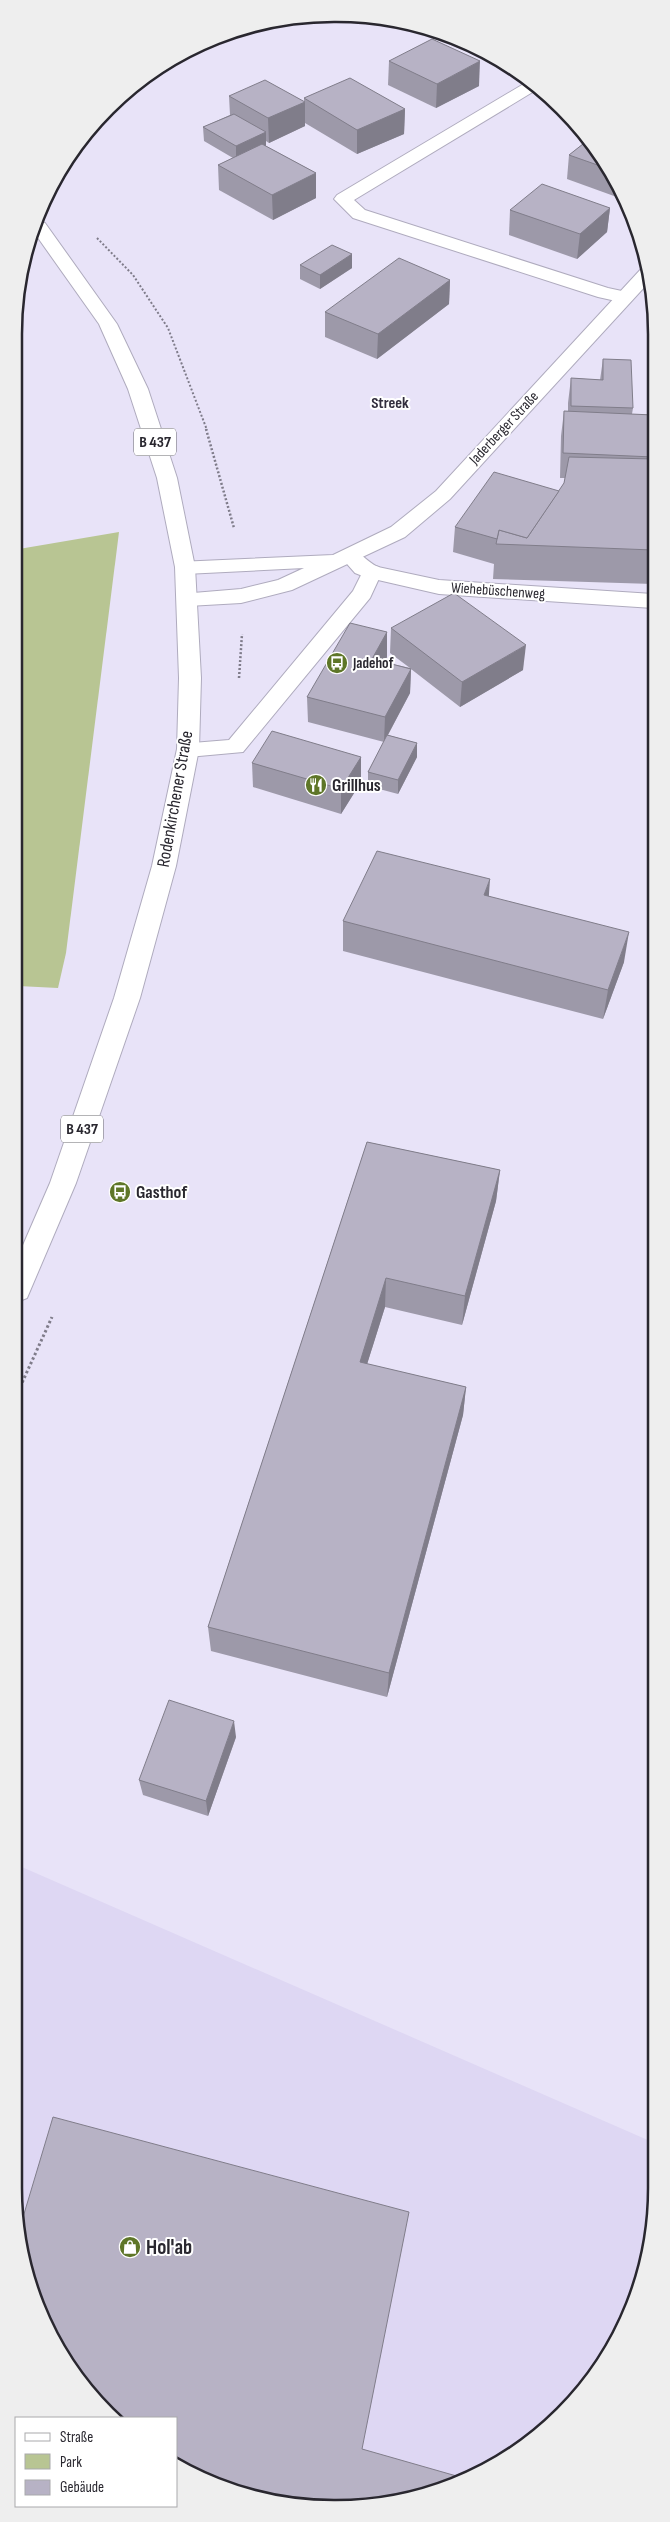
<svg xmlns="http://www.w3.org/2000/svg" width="670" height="2522" font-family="'Sofia Sans Condensed',sans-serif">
<rect width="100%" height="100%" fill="#e8e3f8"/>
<path fill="#ded7f3" d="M15 1864 650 2141V2249L602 2365 530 2442 418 2497 176 2418 38 2310 14 2187Z"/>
<path fill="#b8c593" d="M119 532 66 953 58 988 18 986 19 549Z"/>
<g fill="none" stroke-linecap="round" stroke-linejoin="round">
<g stroke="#afabbe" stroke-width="2">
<g id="service">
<path d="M527 82 536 90 354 200 365 210 608 288 631 293 634 297 631 301 625 303 598 297 353 218 334 199 337 195Z"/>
<path d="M372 565 379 567 382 572 370 598 243 752 188 757 180 754 177 749 180 744 229 740 353 591 365 567Z"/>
</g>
</g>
<g stroke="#afabbe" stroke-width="2">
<path id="minor" d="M350 549C361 552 367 562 378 567L439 580 653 594V608L439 594 365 577 355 573 340 556 343 551Z"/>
</g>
<g stroke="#afabbe" stroke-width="2">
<path id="tertiary" d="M646 268 650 281 450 499 405 537 292 590 241 603 188 606 181 604 177 599 181 594 241 589 278 580 304 568 185 574 178 572 175 567 178 562 333 555 391 527 436 491 641 269Z"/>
</g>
<g stroke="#afabbe" stroke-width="2">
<path id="primary" d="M41 222 45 223 117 324 148 389 177 478 195 567 201 678 199 749 176 866 140 998 76 1183 27 1298 17 1302V1259L50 1183 114 998 152 866 177 749 179 678 175 567 157 478 128 389 99 324 36 235Z"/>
</g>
<path stroke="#7f7c8a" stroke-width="2" stroke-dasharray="2 2" stroke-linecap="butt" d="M97 238 133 275 168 328 207 430"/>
<g stroke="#7f7c8a" stroke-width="2.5" stroke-dasharray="2 2" stroke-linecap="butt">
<path d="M206 429 234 528"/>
<path d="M239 678 242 634"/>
</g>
<path stroke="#7f7c8a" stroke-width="3" stroke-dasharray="2.5 2.5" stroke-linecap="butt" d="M16 1396 52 1317"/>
<use href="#service" fill="#fff" fill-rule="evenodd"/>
<use href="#minor" fill="#fff" fill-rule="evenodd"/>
<use href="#tertiary" fill="#fff" fill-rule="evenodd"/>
<use href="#primary" fill="#fff" fill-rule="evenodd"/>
</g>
<g fill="#9d99a9">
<path d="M481 51 495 57 509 68 481 56Z"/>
<path d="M389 61 479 86 436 108 388 85Z"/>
<path d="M229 96 304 102V98L405 109 404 134 357 154 305 123V126L269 143 266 141V146L316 173V198L273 220 219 190 218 165 233 158 204 141 203 127 230 115Z"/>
<path d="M588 140 623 193 625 200 567 179 569 155Z"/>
<path d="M610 208 607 232 577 259 509 235 510 210Z"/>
<path d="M352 254V268L320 289 300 279V265Z"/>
<path d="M450 280 449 304 377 359 325 337V312Z"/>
<path d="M603 359 633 408 632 414 653 415V584L493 579 494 564 453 552 455 527 559 491 564 483 565 478H560L561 436 564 411H568V403L571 378 600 380Z"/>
<path d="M391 628 523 670 460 707 411 669 410 693 388 735 417 743V757L398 794 368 786V772L384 742 308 722 307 697 387 632V657L384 662 410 668 390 653Z"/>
<path d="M361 757V782L341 814 253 787 252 763Z"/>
<path d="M489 896 624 962 603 1019 343 951V921Z"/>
<path d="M367 1142 500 1170 496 1201 462 1325 385 1307 367 1364 466 1387 463 1415 387 1697 211 1651 208 1627Z"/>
<path d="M236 1737 208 1816 143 1795 139 1780Z"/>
</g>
<g fill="#807d8a">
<path d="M480 61 479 86 436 108 437 84Z"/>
<path d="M305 102V126L269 143 268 118Z"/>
<path d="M405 109 404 134 357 154V130Z"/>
<path d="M266 132V146L236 160V146Z"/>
<path d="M316 173V198L273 220 272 195Z"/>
<path d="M610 208 607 232 577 259 580 234Z"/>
<path d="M352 254V268L320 289V275Z"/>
<path d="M450 280 449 304 377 359 378 334Z"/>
<path d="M387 632V657L372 684V659Z"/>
<path d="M526 645 523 670 460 707 462 682Z"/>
<path d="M411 669 410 693 384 742 385 717Z"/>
<path d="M417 743V757L398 794V780Z"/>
<path d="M361 757V782L341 814V789Z"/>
<path d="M490 879 488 909 484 895Z"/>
<path d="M629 932 624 962 603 1019 608 990Z"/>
<path d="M500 1170 496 1201 462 1325 465 1296Z"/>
<path d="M386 1278 385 1307 359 1390 360 1362Z"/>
<path d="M466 1387 463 1415 387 1697 389 1673Z"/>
<path d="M234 1721 236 1737 208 1816 206 1801Z"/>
</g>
<g fill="#b7b2c5" stroke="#807d8a">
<path d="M432 39 480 61 437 84 389 61Z"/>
<path d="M350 78 405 109 357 130 304 98Z"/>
<path d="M265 80 305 102 268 118 229 96Z"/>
<path d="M234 114 266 132 236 146 203 127Z"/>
<path d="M588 140 606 168 569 155Z"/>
<path d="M262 144 316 173 272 195 218 165Z"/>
<path d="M542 184 610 208 580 234 510 210Z"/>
<path d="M332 245 352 254 320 275 300 265Z"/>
<path d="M399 258 450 280 378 334 325 312Z"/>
<path d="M603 359 631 360 633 408 571 406V378L603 380Z"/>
<path d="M564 411 653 415V457L563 453Z"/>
<path d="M569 457 653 459V550L496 544 499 530 527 538 564 483Z"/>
<path d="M494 472 559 491 527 538 499 530 497 539 455 527Z"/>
<path d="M454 593 526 645 462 682 391 628Z"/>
<path d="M350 623 387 632 372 659 411 669 385 717 307 697Z"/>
<path d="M272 731 361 757 341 789 252 763Z"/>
<path d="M387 735 417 743 398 780 368 772Z"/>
<path d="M377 851 490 879 484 895 629 932 608 990 343 921Z"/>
<path d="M367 1142 500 1170 465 1296 386 1278 360 1362 466 1387 389 1673 208 1627Z"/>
<path d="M169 1700 234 1721 206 1801 139 1780Z"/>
<path d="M53 2117 409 2212 362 2449 460 2477 418 2497 314 2508 193 2475 176 2462V2418H119L94 2399 38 2310 21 2224Z"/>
</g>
<defs>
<g id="bus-disc" transform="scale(1.125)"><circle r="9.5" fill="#5e7628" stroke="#fff"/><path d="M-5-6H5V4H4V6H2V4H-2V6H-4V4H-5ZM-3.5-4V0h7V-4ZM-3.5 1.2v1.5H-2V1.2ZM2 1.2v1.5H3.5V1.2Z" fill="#fff"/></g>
<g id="restaurant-disc" transform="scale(1.125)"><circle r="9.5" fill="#5e7628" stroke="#fff"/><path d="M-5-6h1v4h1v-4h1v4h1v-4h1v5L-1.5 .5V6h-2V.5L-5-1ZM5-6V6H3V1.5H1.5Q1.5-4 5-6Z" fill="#fff"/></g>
<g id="shop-disc" transform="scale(1.125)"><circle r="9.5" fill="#5e7628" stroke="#fff"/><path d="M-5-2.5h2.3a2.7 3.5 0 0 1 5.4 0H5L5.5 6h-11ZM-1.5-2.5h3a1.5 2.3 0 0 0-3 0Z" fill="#fff"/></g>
</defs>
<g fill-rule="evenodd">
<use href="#bus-disc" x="337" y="663"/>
<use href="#restaurant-disc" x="316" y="785"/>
<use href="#bus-disc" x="120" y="1192"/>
<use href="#shop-disc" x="130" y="2247"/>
</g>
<g text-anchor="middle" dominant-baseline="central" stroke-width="4" stroke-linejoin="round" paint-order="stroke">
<g font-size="15" fill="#29272f" stroke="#fff">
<text transform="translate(504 428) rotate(-47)">Jaderberger Straße</text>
<text transform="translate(498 591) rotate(4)">Wiehebüschenweg</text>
</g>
<g font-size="15" font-weight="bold" fill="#29272f" stroke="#fff" text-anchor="start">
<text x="353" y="663">Jadehof</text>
</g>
<g font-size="16" font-weight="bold" fill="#322e3d" stroke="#fff">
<text x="390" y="403">Streek</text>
</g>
<g fill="#fff" stroke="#69686d" stroke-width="1">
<rect x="134" y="428.5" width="42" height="27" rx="4"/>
<rect x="61" y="1115.5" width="42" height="27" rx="4"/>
</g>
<g font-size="16" font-weight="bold" fill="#29272f">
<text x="155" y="442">B 437</text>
<text x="82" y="1129">B 437</text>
</g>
<g font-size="18" font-weight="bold" fill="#29272f" stroke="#fff" text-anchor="start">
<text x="332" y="785">Grillhus</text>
<text x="136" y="1192">Gasthof</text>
</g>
<g font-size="18" fill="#29272f" stroke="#fff">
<text transform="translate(175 799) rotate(-80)">Rodenkirchener Straße</text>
</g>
<g font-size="21" font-weight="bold" fill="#29272f" stroke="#fff" text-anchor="start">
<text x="146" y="2247">Hol'ab</text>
</g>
</g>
<path d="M0 0H670V2522H0ZM334 22H336A312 312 0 0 1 648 334V2188A312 312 0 0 1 336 2500H334A312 312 0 0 1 22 2188V334A312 312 0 0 1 334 22Z" fill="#eee" fill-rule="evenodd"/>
<path fill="none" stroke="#29272f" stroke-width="2.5" d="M334 22H336A312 312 0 0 1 648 334V2188A312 312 0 0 1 336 2500H334A312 312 0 0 1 22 2188V334A312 312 0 0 1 334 22Z"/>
<rect x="15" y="2417" width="162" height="90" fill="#ffffff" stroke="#a9a9ac"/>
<rect x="25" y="2433" width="25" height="8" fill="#ffffff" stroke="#a9a9ac"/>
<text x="60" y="2442" font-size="15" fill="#29272f">Straße</text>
<rect x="25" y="2454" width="25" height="15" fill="#b8c593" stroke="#a9a9ac"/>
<text x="60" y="2467" font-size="15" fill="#29272f">Park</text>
<rect x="25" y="2480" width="25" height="15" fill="#b7b2c5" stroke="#a9a9ac"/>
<text x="60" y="2492" font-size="15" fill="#29272f">Gebäude</text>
</svg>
